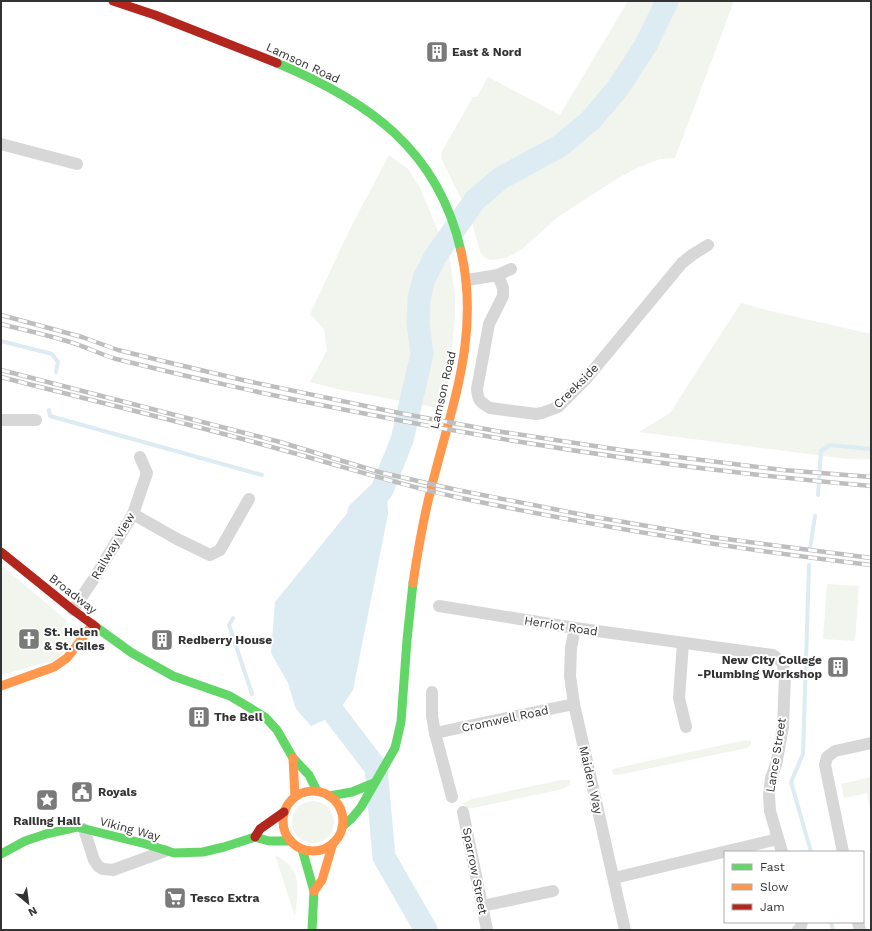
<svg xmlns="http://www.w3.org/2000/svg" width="872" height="931" font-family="'Work Sans',sans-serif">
<rect width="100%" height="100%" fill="#fff"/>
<g fill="#f1f5ed">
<path d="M628 1H734L675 158 660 159 639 167 618 178 558 217 521 250 506 258 491 260 485 258 480 252 471 219 441 158 442 151 473 97H477L488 77 560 115Z"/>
<path d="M389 155 408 169 420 188 450 260 455 296V315L450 370 443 409 337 389 310 382 327 351 324 329 310 314 351 227Z"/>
<path d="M741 303 762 309 871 334V459H847L639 432 670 413Z"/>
<path d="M1 565 66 620 72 631 71 644 56 660 1 675Z"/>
<path d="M827 584 859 586 855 641 823 639Z"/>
<path d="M746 740 751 741V745L747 748 618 775 613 774 612 770 616 768Z"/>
<path d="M871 777V814L867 793 844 798 841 784Z"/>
<path d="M561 780H570V784L563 789 473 808H465L464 803 472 799Z"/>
<circle cx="313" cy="822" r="21"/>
<path d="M275 855C304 870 298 889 295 917Z"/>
</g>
<path fill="#ddebf3" d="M387 489 388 514 353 690 336 715 311 726 296 709 288 683 271 653 275 602 362 495Z"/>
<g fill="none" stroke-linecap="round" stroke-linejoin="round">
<g stroke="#ddebf3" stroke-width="4">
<path d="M1 341 52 354 58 362 56 372"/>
<path d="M49 410 50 416 262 475"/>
<path d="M818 495 821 451 830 445 871 449"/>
<path d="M810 548 815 516"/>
<path d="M809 565 803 754 791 782 811 852"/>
<path d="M233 618 229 625 252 694"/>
<path d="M831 922 833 930"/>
</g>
<g stroke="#ddebf3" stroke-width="23">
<path d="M359 512 382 490 402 440 422 354 418 323 419 299 424 279 435 257 475 200 501 178 560 146 591 120 618 88 646 45 667 1"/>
<path d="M327 685 331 709 376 768 384 857 426 930"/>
</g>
<g stroke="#d7d7d7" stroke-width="12">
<path d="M1 144 77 164"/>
<path d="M498 275 503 288V296L489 324 477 389C478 401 480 402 490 408L536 414 542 413 558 407 586 379 682 263 692 255 708 245"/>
<path d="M467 280 498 275 511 269"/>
<path d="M1 420H36"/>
<path d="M133 514 177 539 210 555 220 550 249 499"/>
<path d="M439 606 575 628 773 655 782 662 785 676 783 727 776 765 771 778 769 795 770 811 782 852"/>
<path d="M73 610 95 577 133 514 147 473 140 457"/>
<path d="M575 628 571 648 570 676 574 704 625 930"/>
<path d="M683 643 679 698 686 727"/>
<path d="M432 692V716L435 733"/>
<path d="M452 797 435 733 574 704"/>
<path d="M463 812 487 930"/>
<path d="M84 829 94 860 98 866 103 869 113 870 165 851"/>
<path d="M843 852 825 765 827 757 835 751 871 743"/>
<path d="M614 878 778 839"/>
<path d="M482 906 553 891"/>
<path d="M858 922 860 930"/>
<path d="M798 930 800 929 802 922"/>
</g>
<g stroke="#63d668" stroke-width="9">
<path d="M277 63C368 101 438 149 461 251"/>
<path d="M96 627 132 653 173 676 230 696 265 717 277 730 293 758 309 775 317 791"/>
<path d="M329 796 352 792 374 783"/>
<path d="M342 827 352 818 361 807 395 748 401 722 407 640 413 583"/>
<path d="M255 837 269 841H291"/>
<path d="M302 849 314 891 312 930"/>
<path d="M1 854 25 841 46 834 77 827 146 844 174 853 203 852 224 847 255 837"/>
</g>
<g stroke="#ff974d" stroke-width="9">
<path d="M413 583C418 549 424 515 433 481 453 402 480 334 461 251"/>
<path d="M1 686 54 667 67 658 93 624"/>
<path d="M293 758 295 797"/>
<circle cx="313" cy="821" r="30"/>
<path d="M314 891 322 880 333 843"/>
</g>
<g stroke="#b3261e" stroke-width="9">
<path d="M113 1 155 15 277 63"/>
<path d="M1 552 73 610 96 627"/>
<path d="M255 837 260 829 284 812"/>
</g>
<g stroke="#bebebe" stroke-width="4.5">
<g id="rail">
<path d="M1 315 82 337 118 350 175 364 247 381 399 413 496 431 621 450 783 470 871 477"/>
<path d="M1 324C24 330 47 335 70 342 86 347 100 354 116 359 192 378 269 395 346 410 520 445 695 471 871 486"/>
<path d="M1 370 280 442 379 472 457 490 589 516 711 537 871 558"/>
<path d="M1 377C93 401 187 423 279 449 338 465 396 484 456 497 593 526 732 549 871 565"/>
</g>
</g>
<use href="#rail" stroke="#fff" stroke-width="3" stroke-dasharray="9" stroke-linecap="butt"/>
</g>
<defs>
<g id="building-square" transform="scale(1.15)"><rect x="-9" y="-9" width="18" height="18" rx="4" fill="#7a7a7a" stroke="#fff"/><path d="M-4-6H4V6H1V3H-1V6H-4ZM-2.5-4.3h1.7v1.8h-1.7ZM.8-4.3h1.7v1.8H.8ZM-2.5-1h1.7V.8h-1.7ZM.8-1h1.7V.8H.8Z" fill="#fff"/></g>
<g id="church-square" transform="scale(1.15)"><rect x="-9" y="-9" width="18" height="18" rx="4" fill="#7a7a7a" stroke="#fff"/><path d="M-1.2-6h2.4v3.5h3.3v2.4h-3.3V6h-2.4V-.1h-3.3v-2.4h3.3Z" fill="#fff"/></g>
<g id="civic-square" transform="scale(1.15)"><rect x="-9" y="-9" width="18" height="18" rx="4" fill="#7a7a7a" stroke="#fff"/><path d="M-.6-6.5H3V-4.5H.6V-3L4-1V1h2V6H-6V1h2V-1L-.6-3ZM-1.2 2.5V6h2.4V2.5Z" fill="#fff"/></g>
<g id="sight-square" transform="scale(1.15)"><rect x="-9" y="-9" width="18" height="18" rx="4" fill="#7a7a7a" stroke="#fff"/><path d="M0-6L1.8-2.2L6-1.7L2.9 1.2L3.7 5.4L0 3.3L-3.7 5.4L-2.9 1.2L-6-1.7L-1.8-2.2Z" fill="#fff"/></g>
<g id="supermarket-square" transform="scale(1.15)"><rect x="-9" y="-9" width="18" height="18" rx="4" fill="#7a7a7a" stroke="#fff"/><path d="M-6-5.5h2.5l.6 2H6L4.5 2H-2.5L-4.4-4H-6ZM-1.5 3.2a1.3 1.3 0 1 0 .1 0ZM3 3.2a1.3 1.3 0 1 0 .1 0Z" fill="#fff"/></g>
</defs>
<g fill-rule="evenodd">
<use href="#building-square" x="437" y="52"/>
<use href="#church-square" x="29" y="639"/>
<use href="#building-square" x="162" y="640"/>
<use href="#building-square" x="838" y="667"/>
<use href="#building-square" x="199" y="717"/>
<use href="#civic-square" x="82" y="792"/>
<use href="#sight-square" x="47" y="800"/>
<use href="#supermarket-square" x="175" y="898"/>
</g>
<g text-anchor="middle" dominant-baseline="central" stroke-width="4" stroke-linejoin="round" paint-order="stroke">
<g font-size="12" font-weight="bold" fill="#333" stroke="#fff" text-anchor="start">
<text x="452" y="52">East &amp; Nord</text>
<text x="44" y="632">St. Helen<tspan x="44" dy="14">&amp; St. Giles</tspan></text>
<text x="178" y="640">Redberry House</text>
<text x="822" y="660" text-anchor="end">New City College<tspan x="822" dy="14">-Plumbing Workshop</tspan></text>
<text x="214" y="717">The Bell</text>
<text x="98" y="792">Royals</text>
<text x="47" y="821" text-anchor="middle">Railing Hall</text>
<text x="190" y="898">Tesco Extra</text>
</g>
<g font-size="12" fill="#333" stroke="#fff">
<text transform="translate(303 63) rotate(25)">Lamson Road</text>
<text transform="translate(576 386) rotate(-45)">Creekside</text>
<text transform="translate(443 390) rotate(-77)">Lamson Road</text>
<text transform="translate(113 546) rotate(-60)">Railway View</text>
<text transform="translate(73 594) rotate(38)">Broadway</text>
<text transform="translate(561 626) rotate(9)">Herriot Road</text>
<text transform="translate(505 719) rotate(-12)">Cromwell Road</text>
<text transform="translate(776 755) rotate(-81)">Lance Street</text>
<text transform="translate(591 780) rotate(77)">Maiden Way</text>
<text transform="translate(130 829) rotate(15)">Viking Way</text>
<text transform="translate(475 871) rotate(79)">Sparrow Street</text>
</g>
</g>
<rect width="872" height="931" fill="none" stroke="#333333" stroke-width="4"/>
<rect x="724" y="851" width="140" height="72" fill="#ffffff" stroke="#adadad"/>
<rect x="732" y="864" width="20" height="6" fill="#63d668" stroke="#adadad"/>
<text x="760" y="871" font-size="12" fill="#333333">Fast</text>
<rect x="732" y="884" width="20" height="6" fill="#ff974d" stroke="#adadad"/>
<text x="760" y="891" font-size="12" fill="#333333">Slow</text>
<rect x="732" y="904" width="20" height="6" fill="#b3261e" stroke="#adadad"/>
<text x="760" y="911" font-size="12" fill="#333333">Jam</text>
<g transform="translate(28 903) rotate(151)" stroke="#ffffff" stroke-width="3" paint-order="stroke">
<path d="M0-3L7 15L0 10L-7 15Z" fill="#333333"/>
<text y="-6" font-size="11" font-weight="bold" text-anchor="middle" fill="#333333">N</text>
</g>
</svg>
